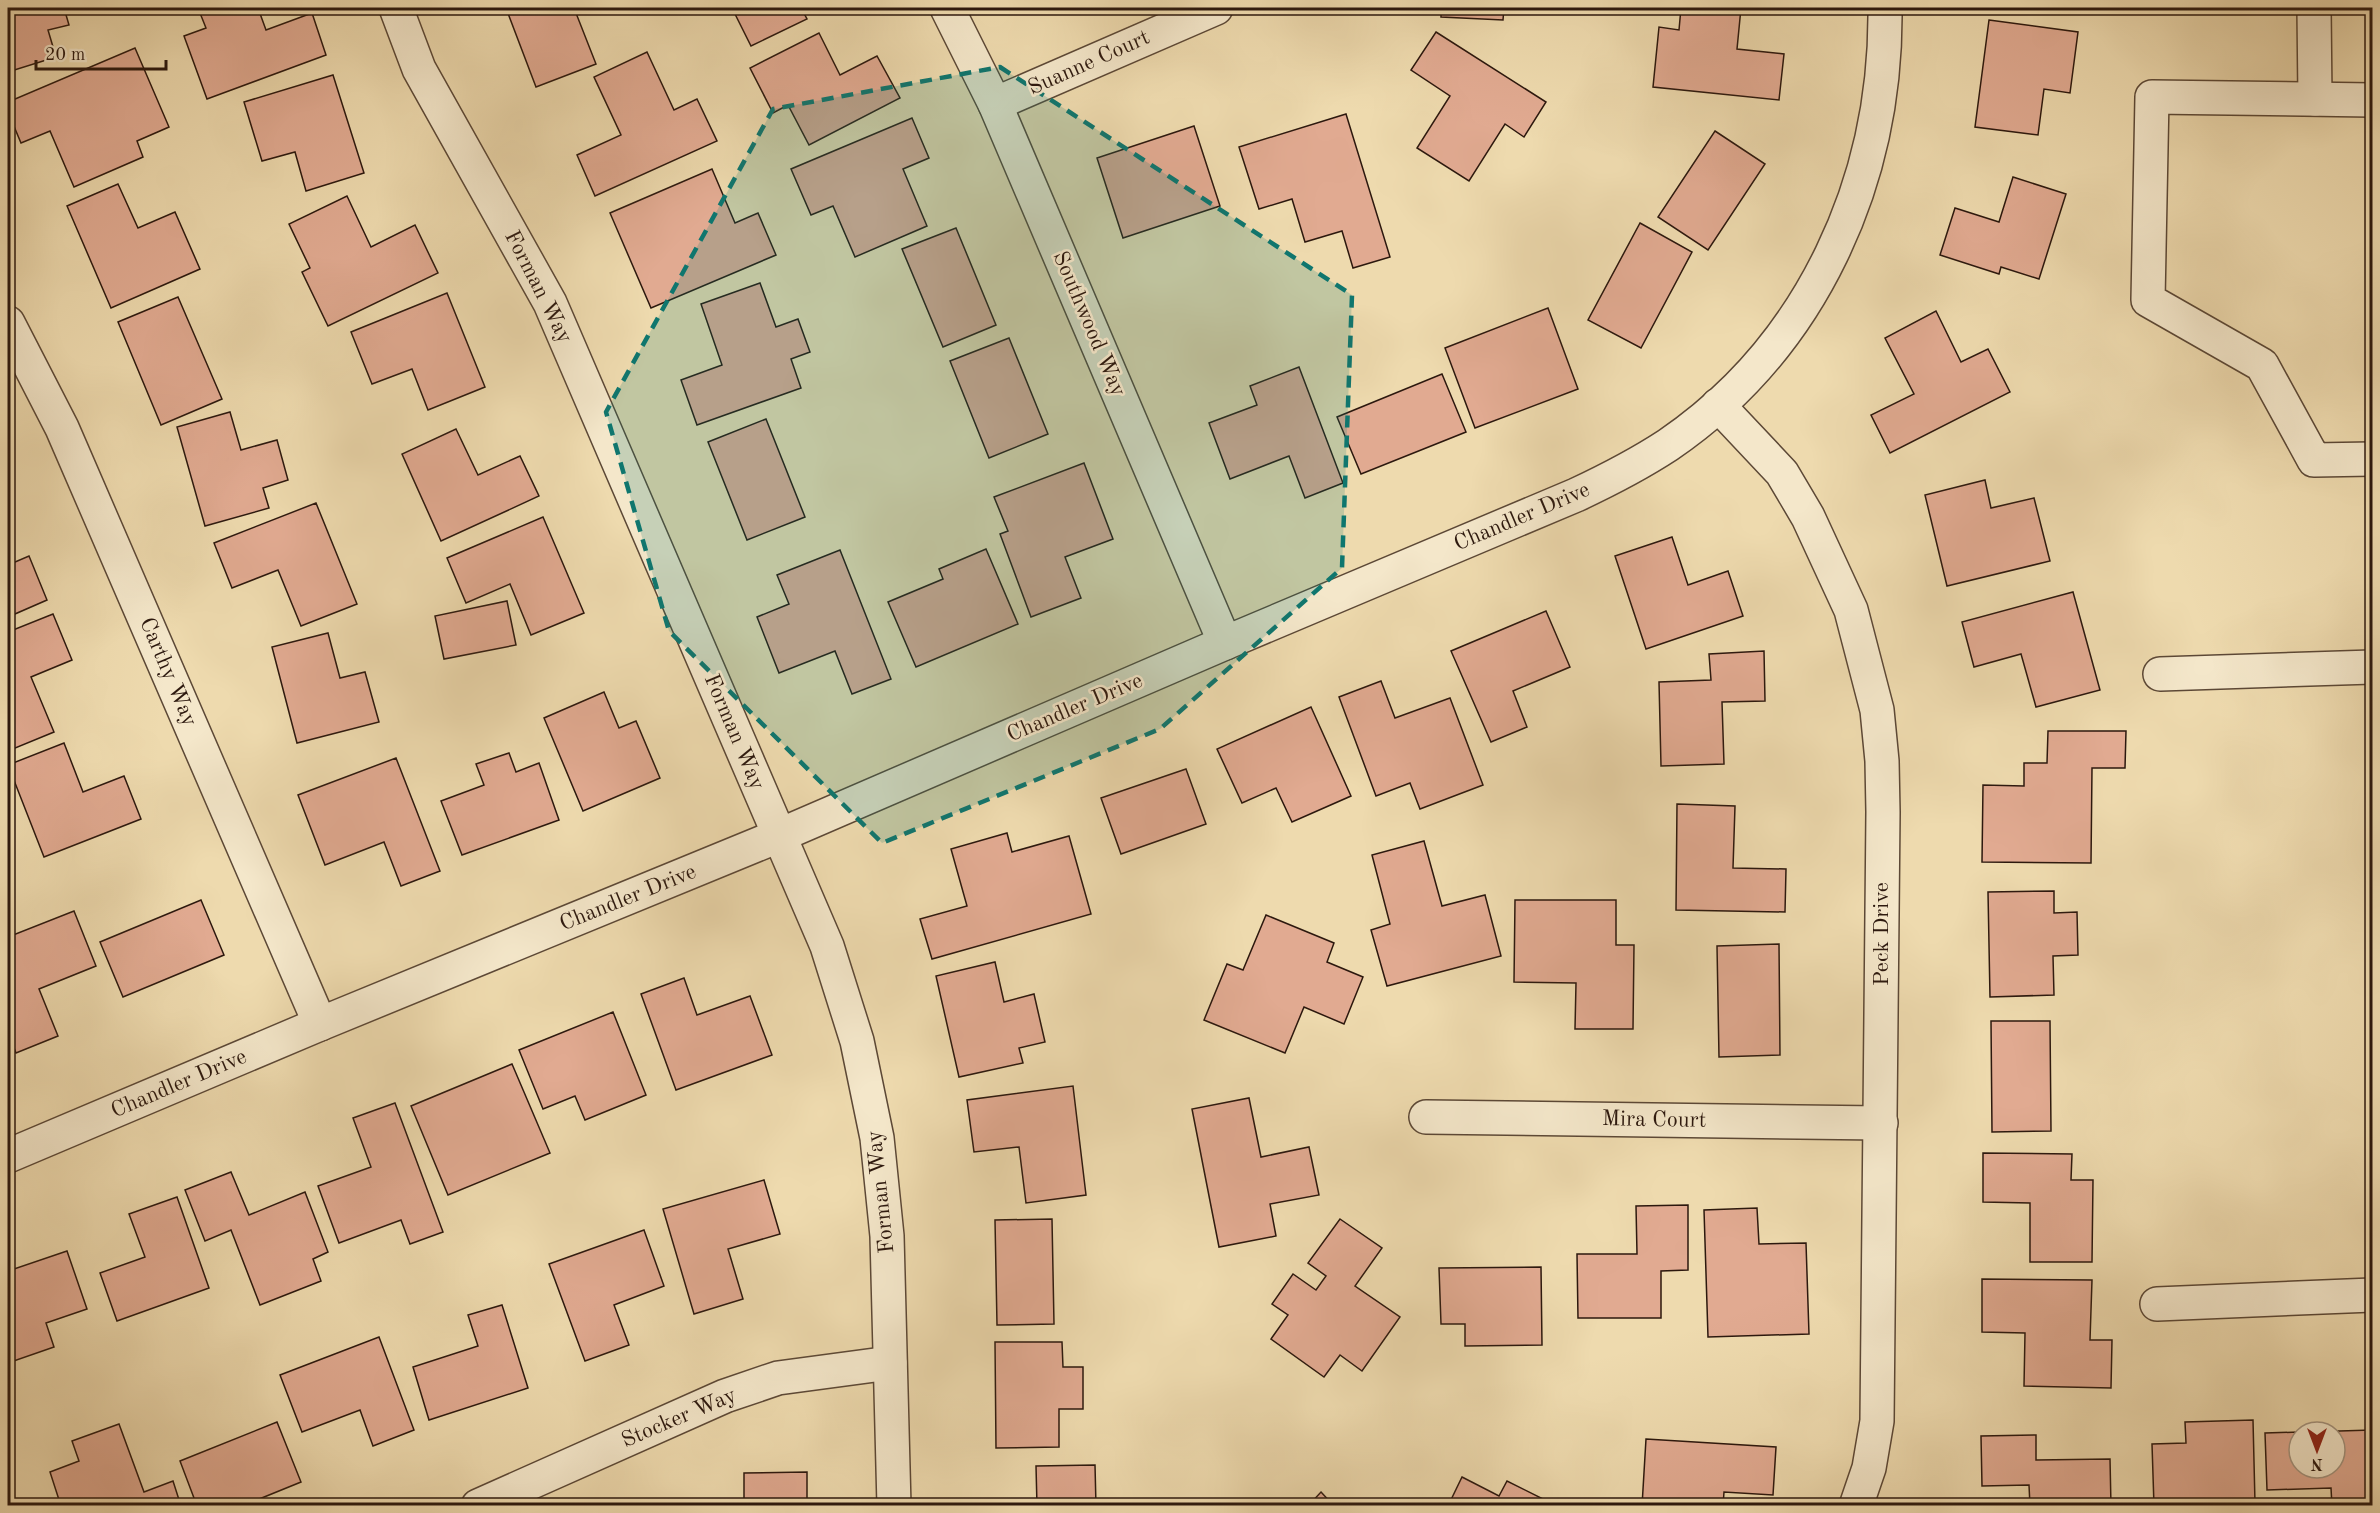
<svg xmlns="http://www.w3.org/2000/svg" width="2380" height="1513" font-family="'Old Standard TT',serif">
<rect width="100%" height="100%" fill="#eedaae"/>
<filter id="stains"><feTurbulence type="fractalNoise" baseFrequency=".00333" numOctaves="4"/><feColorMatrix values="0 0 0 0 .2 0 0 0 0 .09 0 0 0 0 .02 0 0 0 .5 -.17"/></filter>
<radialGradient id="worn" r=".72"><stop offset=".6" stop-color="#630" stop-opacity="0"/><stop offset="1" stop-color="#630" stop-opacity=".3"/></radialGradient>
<g fill="#e1aa91" stroke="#2c180e" stroke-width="1.5">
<path d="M8 8H64L69 25 48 30 56 57 8 72Z"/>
<path d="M198 8H258L266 30 312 13 326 55 207 99 184 36 206 28Z"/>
<path d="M506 8H574L596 64 536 87Z"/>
<path d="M732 8H801L807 19 751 46Z"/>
<path d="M1441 8H1504L1503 20 1441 17Z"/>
<path d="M1681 8H1741L1737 49 1784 54 1779 100 1653 87 1659 27 1679 30Z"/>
<path d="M1989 20 2078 32 2070 93 2044 89 2038 135 1975 127Z"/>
<path d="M1436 32 1546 102 1524 137 1505 124 1469 181 1417 148 1450 96 1411 70Z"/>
<path d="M819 33 840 75 877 56 900 98 809 145 788 105 773 113 750 68Z"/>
<path d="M135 48 169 127 137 141 143 157 74 187 50 131 21 143 8 112V102Z"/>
<path d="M647 52 674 110 697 99 717 141 595 196 577 155 621 135 594 77Z"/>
<path d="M333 75 364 173 306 191 295 152 262 161 244 102Z"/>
<path d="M1346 114 1390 257 1353 268 1342 231 1305 242 1292 199 1259 209 1239 147Z"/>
<path d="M912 118 929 158 903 169 927 226 855 257 833 206 811 215 791 169Z"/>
<path d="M1194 126 1220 206 1123 238 1097 158Z"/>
<path d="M1715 131 1765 164 1708 250 1658 217Z"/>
<path d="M712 169 735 223 758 213 776 255 651 308 610 213Z"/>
<path d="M2013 177 2066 194 2039 279 2001 267 1999 274 1940 255 1955 208 1999 222Z"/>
<path d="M118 184 138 228 175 212 200 269 111 308 67 206Z"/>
<path d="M347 196 371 247 415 225 438 273 328 326 302 272 310 268 289 224Z"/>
<path d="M1640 223 1692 252 1641 348 1588 320Z"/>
<path d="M956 228 996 325 943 347 902 249Z"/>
<path d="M760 283 776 327 798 319 810 352 791 359 801 388 697 425 681 380 722 365 701 304Z"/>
<path d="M447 293 485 387 428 410 412 369 372 384 351 332Z"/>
<path d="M178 297 222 399 161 425 118 322Z"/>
<path d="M1548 308 1578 389 1475 428 1445 348Z"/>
<path d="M1936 311 1961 362 1988 349 2010 392 1890 453 1871 415 1914 394 1885 338Z"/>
<path d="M1009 338 1048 434 989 458 950 361Z"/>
<path d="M1299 367 1343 483 1305 498 1289 456 1230 479 1209 423 1257 405 1250 386Z"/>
<path d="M1442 374 1466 432 1361 474 1337 417Z"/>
<path d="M230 412 241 450 277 440 288 480 263 488 269 508 205 526 177 427Z"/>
<path d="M766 419 805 517 747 540 708 442Z"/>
<path d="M456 429 478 475 520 456 539 496 441 541 402 454Z"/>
<path d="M1084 463 1113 539 1065 557 1081 598 1031 617 1000 534 1008 531 994 497Z"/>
<path d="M1985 480 1991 508 2034 498 2050 561 1947 586 1925 495Z"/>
<path d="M316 503 357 604 301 626 278 570 232 588 214 543Z"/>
<path d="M543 517 584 613 531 635 510 584 466 603 447 558Z"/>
<path d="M1672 537 1688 585 1728 571 1743 616 1646 649 1615 556Z"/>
<path d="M986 549 1018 624 916 667 888 602 943 579 939 569Z"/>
<path d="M840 550 891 679 852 694 835 651 779 673 757 617 789 604 777 575Z"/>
<path d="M29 556 47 600 8 617V565Z"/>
<path d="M2073 592 2100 690 2036 707 2021 654 1974 667 1962 622Z"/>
<path d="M507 601 516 645 444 659 435 616Z"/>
<path d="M1546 611 1570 667 1513 691 1527 727 1491 742 1451 651Z"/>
<path d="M53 614 72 660 31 677 54 732 8 751V661L12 659 8 646V632Z"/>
<path d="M328 633 340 678 365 672 379 722 297 743 272 647Z"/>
<path d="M1764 651 1765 701 1722 702 1724 764 1661 766 1659 682 1711 680 1709 654Z"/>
<path d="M1381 681 1395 718 1450 698 1483 785 1420 809 1410 783 1376 796 1339 697Z"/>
<path d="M604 692 619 728 636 721 660 778 583 811 544 718Z"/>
<path d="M1311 707 1351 796 1292 822 1276 788 1242 803 1217 749Z"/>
<path d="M2048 731H2126L2125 768H2092L2091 863 1982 862 1983 785 2024 786V763H2047Z"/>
<path d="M64 743 83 792 124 776 141 819 44 857 8 765Z"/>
<path d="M509 753 516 772 539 763 559 820 462 855 441 801 484 785 476 764Z"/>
<path d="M396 758 440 871 401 886 384 842 325 865 298 795Z"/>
<path d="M1186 769 1206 824 1121 854 1101 798Z"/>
<path d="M1677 804 1735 806 1733 868 1786 869 1785 912 1676 910Z"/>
<path d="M1007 833 1012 852 1069 836 1091 914 932 959 920 919 967 906 951 849Z"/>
<path d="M1424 841 1442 906 1485 895 1501 956 1387 986 1371 930 1390 924 1372 855Z"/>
<path d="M2054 891V913L2077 912 2078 955 2053 956 2054 995 1990 997 1988 892Z"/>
<path d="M201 900 224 955 123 997 100 942Z"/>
<path d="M1515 900H1616V945H1634L1633 1029H1575L1576 983 1514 982Z"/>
<path d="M74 911 96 966 39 989 58 1036 16 1053 8 1032V937Z"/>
<path d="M1266 915 1334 943 1327 962 1363 977 1344 1024 1304 1007 1285 1053 1204 1020 1227 964 1243 970Z"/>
<path d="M1779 944 1780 1055 1719 1057 1717 946Z"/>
<path d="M995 962 1004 1002 1034 994 1045 1042 1019 1048 1023 1063 959 1077 936 976Z"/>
<path d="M684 978 697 1015 750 996 772 1055 676 1090 641 994Z"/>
<path d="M613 1012 646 1095 585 1120 575 1096 543 1109 519 1050Z"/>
<path d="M1991 1021H2050L2051 1131 1992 1132Z"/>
<path d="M512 1064 550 1153 448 1195 411 1106Z"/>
<path d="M1073 1086 1086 1195 1026 1203 1019 1147 974 1152 967 1100Z"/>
<path d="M1249 1098 1261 1157 1309 1147 1319 1195 1270 1204 1276 1236 1219 1247 1192 1109Z"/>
<path d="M395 1103 443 1232 410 1244 401 1220 339 1243 318 1186 371 1167 353 1118Z"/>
<path d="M1983 1153 2072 1154 2071 1180H2093L2092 1262H2030V1203L1983 1202Z"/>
<path d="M231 1172 249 1215 305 1192 328 1252 313 1259 321 1281 260 1305 231 1230 205 1241 185 1190Z"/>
<path d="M764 1180 780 1234 728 1249 743 1299 694 1314 663 1209Z"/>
<path d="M177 1197 209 1288 117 1321 100 1273 145 1257 129 1214Z"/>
<path d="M1688 1205V1270L1661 1271V1318H1578L1577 1254H1637L1636 1206Z"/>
<path d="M1757 1208 1759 1244 1806 1243 1809 1334 1708 1337 1704 1210Z"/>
<path d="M1052 1219 1054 1324 997 1325 995 1220Z"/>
<path d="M1340 1219 1382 1248 1355 1286 1400 1317 1362 1371 1340 1355 1324 1377 1271 1339 1288 1315 1272 1304 1293 1274 1316 1290 1326 1276 1308 1263Z"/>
<path d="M644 1230 664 1286 614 1305 629 1345 585 1361 549 1264Z"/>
<path d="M67 1251 87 1309 46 1323 54 1347 8 1363V1271Z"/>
<path d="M1541 1267 1542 1345 1465 1346V1324H1441L1439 1268Z"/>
<path d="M1982 1279 2092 1280 2090 1340H2112L2111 1388 2024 1386 2025 1333 1982 1332Z"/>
<path d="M502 1305 528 1388 429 1420 413 1367 478 1346 468 1315Z"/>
<path d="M379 1337 414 1430 373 1446 360 1410 302 1432 280 1375Z"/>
<path d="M995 1342H1062L1063 1367H1083V1409H1059V1447L996 1448Z"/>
<path d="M2253 1420 2255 1503 2154 1506 2152 1444 2186 1443 2185 1422Z"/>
<path d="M277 1422 301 1482 242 1506H197L180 1461Z"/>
<path d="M119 1424 144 1492 173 1481 181 1506H61L50 1472 79 1461 72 1441Z"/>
<path d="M2372 1430V1506H2332L2331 1488 2267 1490 2265 1433 2299 1432V1468H2335V1432H2306Z"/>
<path d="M2036 1435V1460L2110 1459 2111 1506H2030L2029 1485 1982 1486 1981 1436Z"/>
<path d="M1646 1439 1776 1447 1773 1495 1724 1492 1723 1506H1642Z"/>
<path d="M1095 1465 1096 1506H1037L1036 1466Z"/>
<path d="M807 1472V1506H744V1473Z"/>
<path d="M1462 1477 1499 1496 1507 1481 1557 1506H1448Z"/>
<path d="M1321 1492 1334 1506H1308Z"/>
</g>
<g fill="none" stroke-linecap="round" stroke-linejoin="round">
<g stroke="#5c4836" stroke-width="36">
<g id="minor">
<path d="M396 8 419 69 550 303 827 946 857 1041 877 1138 887 1236 894 1506"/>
<path d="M947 8 995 104 1225 643"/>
<path d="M2314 8 2315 99"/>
<path d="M2372 100 2152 97 2148 300 2262 365 2314 460 2372 459"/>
<path d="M995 104 1216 8"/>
<path d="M8 323 62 428 320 1024"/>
<path d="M1718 405 1782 473 1808 517 1851 610 1877 710 1882 761 1883 812 1877 1421 1869 1468 1856 1506"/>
<path d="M2160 674 2372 667"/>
<path d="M1426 1117 1881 1123"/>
<path d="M8 1156 320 1024 778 836 1225 643 1576 495C1608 480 1639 464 1668 445 1813 346 1887 180 1885 8"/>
<path d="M2157 1304 2372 1295"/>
<path d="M478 1506 725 1396 778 1378 890 1363"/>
</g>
</g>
<use href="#minor" stroke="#f4e7ca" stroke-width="33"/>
</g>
<path fill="#0f766e" fill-opacity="0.2" stroke="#0f766e" stroke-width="4.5" stroke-dasharray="12 8" stroke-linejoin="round" d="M1000 67 1352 295 1342 568 1160 729 882 843 669 631 606 412 773 109Z"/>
<g text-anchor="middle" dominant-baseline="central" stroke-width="5" stroke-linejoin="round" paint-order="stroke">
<g font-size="22" fill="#2c180e" stroke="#f4e7ca">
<text transform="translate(1089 63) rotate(-24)">Suanne Court</text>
<text transform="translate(538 287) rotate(63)">Forman Way</text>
<text transform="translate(1089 324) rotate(67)">Southwood Way</text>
<text transform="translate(1522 517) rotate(-23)">Chandler Drive</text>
<text transform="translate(168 672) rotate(67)">Carthy Way</text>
<text transform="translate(1075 708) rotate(-23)">Chandler Drive</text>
<text transform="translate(734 732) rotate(67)">Forman Way</text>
<text transform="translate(628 898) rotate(-22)">Chandler Drive</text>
<text transform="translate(1882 934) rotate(-90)">Peck Drive</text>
<text transform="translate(179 1084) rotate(-23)">Chandler Drive</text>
<text transform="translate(1654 1120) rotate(1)">Mira Court</text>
<text transform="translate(881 1192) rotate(-96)">Forman Way</text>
<text transform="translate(679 1418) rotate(-23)">Stocker Way</text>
</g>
</g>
<rect width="2380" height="1513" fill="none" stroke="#eedaae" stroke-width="30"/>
<rect x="9" y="9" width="2362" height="1495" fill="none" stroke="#2c180e" stroke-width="3"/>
<rect x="15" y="15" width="2350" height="1483" fill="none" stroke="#2c180e" stroke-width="1.5"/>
<g transform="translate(2317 1450) rotate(180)"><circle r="28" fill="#f4e7ca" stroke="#a4947f" stroke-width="1.5"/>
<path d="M0-4.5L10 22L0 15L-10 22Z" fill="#8f2418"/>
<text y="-9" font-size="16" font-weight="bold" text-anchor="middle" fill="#2c180e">N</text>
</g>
<path d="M36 60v9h130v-9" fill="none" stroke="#2c180e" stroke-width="3"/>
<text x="45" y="60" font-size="18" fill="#2c180e" stroke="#f4e7ca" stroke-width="4.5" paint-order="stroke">20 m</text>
<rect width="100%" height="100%" filter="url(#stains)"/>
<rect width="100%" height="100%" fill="url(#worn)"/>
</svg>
